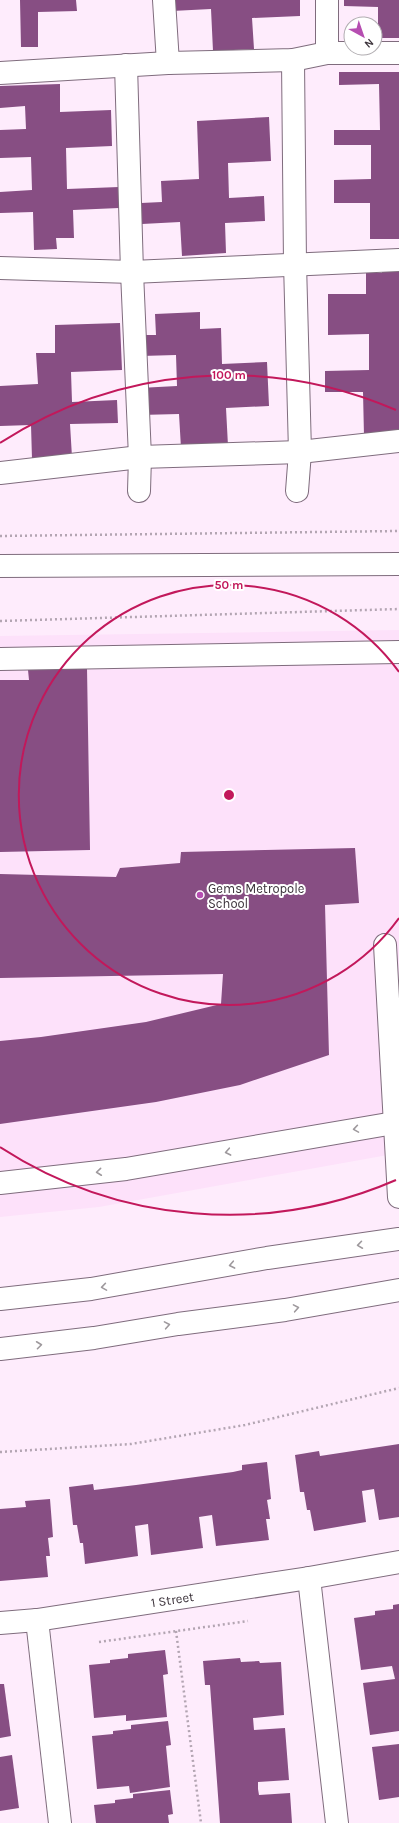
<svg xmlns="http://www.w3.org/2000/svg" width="399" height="1823" font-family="Karla,sans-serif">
<rect width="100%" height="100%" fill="#feecfc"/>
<path fill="#fde1fa" d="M399 630V1153L99 1207 0 1217V636Z"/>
<g fill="#874e83">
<path d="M20 0H76L77 11 38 12V47H21Z"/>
<path d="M171 0H300V16L252 18 254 49 213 51 211 9 172 11Z"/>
<path d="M344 0H399V38H378V7L344 6Z"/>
<path d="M339 72H399V239H370V203H334V180L371 179V145H334V130H380L379 84 339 85Z"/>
<path d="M60 84V112L111 110 112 146 66 148 67 189 119 187V208L73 210 74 238H56L57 249 34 250 33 212 0 213V192L32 190 31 157 0 158V130L26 129 25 106 0 108V86Z"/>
<path d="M269 117 271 161 228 163 229 198 264 196 265 221 225 223 226 253 182 256 180 222 142 224 141 203 162 202 161 181 199 179 197 121Z"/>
<path d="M382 262H399V435L364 436 363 392H325V371L369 370V334L328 335V294H366V273H382Z"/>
<path d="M200 312V329L221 328 222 364 267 362 269 406 226 408 228 446 181 448 179 414 140 415 139 388 177 386 176 355 141 356 140 335H156L155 314Z"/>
<path d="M120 323 122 370 71 372 72 402 117 400 118 423 70 424 72 457 32 459 31 425 0 426V386L38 384 36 353H55V325Z"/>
<path d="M87 668 90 850 0 852V680H29L28 670Z"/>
<path d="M355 848 359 903 325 905 329 1055 240 1085 156 1102 0 1124V1041L41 1037 146 1022 221 1004 223 974 0 978V874L116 877 120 868 180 863 181 852Z"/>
<path d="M399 1444V1517L379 1520 374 1489 362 1491 366 1522 314 1531 310 1510H307L304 1492H300L295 1455 319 1451 320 1456Z"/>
<path d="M267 1462 271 1499 267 1500 270 1519H266L269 1540 216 1546 212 1515 199 1517 203 1548 151 1555 148 1524 135 1526 138 1556 85 1564 83 1543H80L77 1525H73L69 1487 93 1484 94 1490 136 1485 233 1472 242 1470V1465Z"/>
<path d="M50 1499 53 1537 48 1538 50 1556H46L48 1577 0 1581V1509L26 1507 25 1501Z"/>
<path d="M399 1604V1731L370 1735 363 1683 395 1679 392 1666 361 1670 354 1618 375 1615V1611L393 1609V1605Z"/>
<path d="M165 1650 168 1674 163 1675 167 1717 126 1721V1715L94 1718 89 1665 110 1663V1660L128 1658V1654Z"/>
<path d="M240 1658 241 1662 259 1661 260 1663 281 1662 284 1715 253 1718 254 1730 285 1728 289 1780 258 1782V1789L259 1795 290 1793 292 1823H220L210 1685H205L203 1661Z"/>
<path d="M0 1684H4L11 1736 0 1738Z"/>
<path d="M168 1721 171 1745 166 1746 170 1787 130 1793 129 1786 97 1789 92 1736 113 1734V1731L131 1729V1725Z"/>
<path d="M399 1744V1797L379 1800 372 1747Z"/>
<path d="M12 1755 19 1808 0 1811V1757Z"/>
<path d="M170 1790 173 1814 168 1815 169 1823H96L94 1805 115 1803V1800L133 1798V1794Z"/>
</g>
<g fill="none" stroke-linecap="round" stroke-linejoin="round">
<g stroke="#7f6c7d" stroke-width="24">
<g id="minor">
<path d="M164 0 168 63"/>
<path d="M327 0V53"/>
<path d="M293 60 295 263 300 452 297 491"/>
<path d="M126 65 132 272 140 457 139 491"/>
<path d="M0 73 168 63 293 60 327 53H399"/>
<path d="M0 268 132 272 399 260"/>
<path d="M0 473 140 457 300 452 399 441"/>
<path d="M0 566 399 564"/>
<path d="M0 659 399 652"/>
<path d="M385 945 399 1197"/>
<path d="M0 1183 126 1169 394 1123"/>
<path d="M0 1299 91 1289 267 1258 399 1239"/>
<path d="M0 1349 94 1338 178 1324 285 1310 399 1290"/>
<path d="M309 1578 337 1823"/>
<path d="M37 1620 60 1823"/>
<path id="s1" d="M0 1623 37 1620 309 1578 399 1562"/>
</g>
</g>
<g stroke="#b3a5b2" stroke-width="2.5" stroke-dasharray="2 3" stroke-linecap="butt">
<path d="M0 536 399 531"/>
<path d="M0 621 399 609"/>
<path d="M0 1452 131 1444 245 1425 399 1388"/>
<path d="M176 1631 201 1823"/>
<path d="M99 1642 248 1621"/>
</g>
<use href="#minor" stroke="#fff" stroke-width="22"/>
</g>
<defs><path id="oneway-chevron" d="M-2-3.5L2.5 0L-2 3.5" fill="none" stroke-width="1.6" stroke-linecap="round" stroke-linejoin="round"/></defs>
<g stroke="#9e999d">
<use href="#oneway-chevron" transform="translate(356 1129) rotate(171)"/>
<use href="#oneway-chevron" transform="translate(228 1152) rotate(169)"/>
<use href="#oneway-chevron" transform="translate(99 1172) rotate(174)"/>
<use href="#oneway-chevron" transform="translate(360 1245) rotate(172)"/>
<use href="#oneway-chevron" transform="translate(232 1265) rotate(169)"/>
<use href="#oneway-chevron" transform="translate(104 1287) rotate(171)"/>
<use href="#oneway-chevron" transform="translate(296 1308) rotate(-10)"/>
<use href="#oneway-chevron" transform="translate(167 1325) rotate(-10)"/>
<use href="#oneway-chevron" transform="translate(39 1345) rotate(-7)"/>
</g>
<g fill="none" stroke="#c2185b" stroke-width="2">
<path d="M399 918A210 210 0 1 1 399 672"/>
<path d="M396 1180A420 420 0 0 1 0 1147M0 443A420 420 0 0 1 396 410"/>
</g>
<circle fill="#b64eb1" stroke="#fff" stroke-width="1.5" cx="200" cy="895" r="4"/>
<g text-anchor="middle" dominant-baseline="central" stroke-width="4" stroke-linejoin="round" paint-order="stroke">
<g font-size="13" fill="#3c333b" stroke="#fff" text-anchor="start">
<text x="208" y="888">Gems Metropole<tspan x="208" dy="15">School</tspan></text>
</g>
<g font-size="13" fill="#3c333b" stroke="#fff">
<text stroke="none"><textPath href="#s1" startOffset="174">1 Street</textPath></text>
</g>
</g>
<circle cx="229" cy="795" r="6" fill="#c2185b" stroke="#fff" stroke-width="2"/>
<g font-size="12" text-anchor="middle" font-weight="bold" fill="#c2185b" stroke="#fff" stroke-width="4" stroke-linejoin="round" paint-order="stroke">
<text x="229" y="379">100 m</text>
<text x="229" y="589">50 m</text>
</g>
<g transform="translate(363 36) rotate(140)"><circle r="19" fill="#ffffff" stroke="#b1adb1"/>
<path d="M0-3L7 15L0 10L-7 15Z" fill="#b64eb1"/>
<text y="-6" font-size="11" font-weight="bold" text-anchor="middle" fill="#3c333b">N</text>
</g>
</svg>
